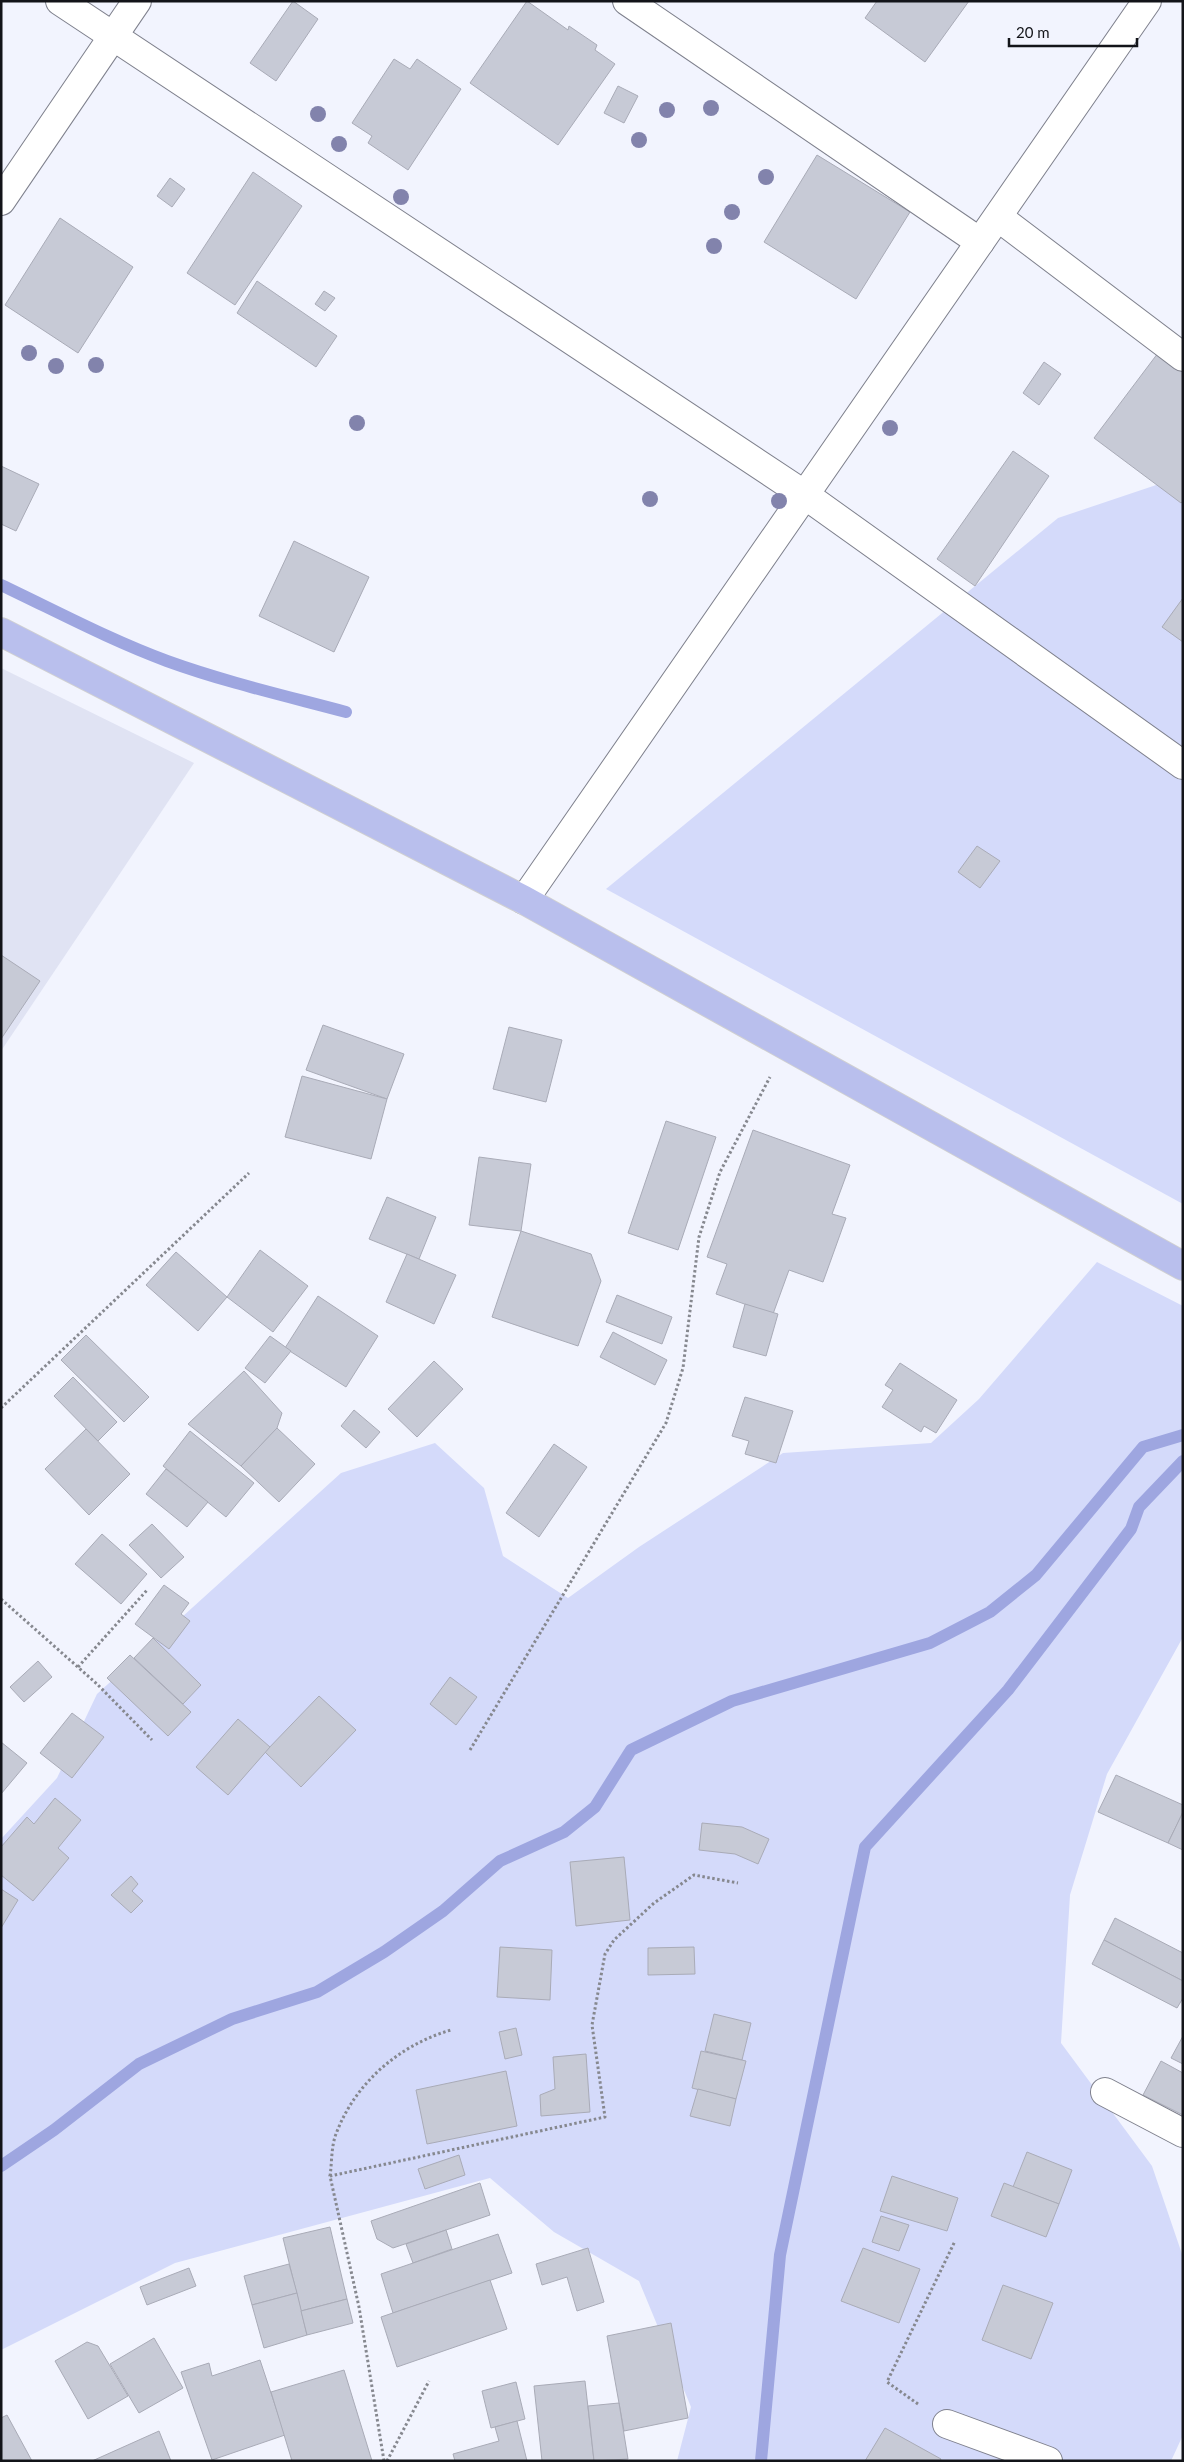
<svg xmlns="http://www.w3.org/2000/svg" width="1184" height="2462" font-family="Lato,sans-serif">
<rect width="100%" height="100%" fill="#f2f4fe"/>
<path fill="#e0e3f3" d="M1 668 194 763 1 1051Z"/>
<g fill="#d4dafa">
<path d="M1183 476V1204L606 889 1058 518Z"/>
<path d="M1097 1262 1183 1306V1637L1107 1774 1070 1895 1061 2043 1152 2166 1183 2257V2435L1171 2461H677L691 2407 639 2281 554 2232 490 2178 175 2263 1 2350V1839L57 1778 97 1694 341 1473 435 1443 484 1488 503 1556 568 1598 639 1547 783 1453 931 1443 979 1399Z"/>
</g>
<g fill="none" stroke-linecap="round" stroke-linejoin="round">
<g stroke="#9ea6e0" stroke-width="12">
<path d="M1 585C56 611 110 640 167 661 225 682 286 696 346 712"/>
<path d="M1 2166 54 2130 139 2064 232 2019 317 1992 384 1952 443 1911 500 1861 564 1832 595 1807 631 1750 732 1701 930 1643 990 1612 1036 1575 1143 1447 1183 1435"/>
<path d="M761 2461 780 2255 865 1847 1008 1690 1131 1529 1139 1507 1183 1461"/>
</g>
</g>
<g fill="#c7cad6" stroke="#a9abb7">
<path d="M293 1 318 19 276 81 250 63Z"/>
<path d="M527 1 568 30 569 26 597 45 595 50 615 64 558 145 470 83Z"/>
<path d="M877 1H969L925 62 865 18Z"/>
<path d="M394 59 410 69 417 59 461 89 408 170 368 143 372 136 352 123Z"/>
<path d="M618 86 638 96 624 123 604 113Z"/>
<path d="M817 155 910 212 856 299 764 242Z"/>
<path d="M253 172 302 206 235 305 187 273Z"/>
<path d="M170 178 185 189 172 207 157 196Z"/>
<path d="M60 218 133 267 78 353 5 305Z"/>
<path d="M257 281 337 336 316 367 237 313Z"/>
<path d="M324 291 335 298 325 311 315 304Z"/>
<path d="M1158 353 1183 372V501L1181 503 1094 438Z"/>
<path d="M1044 362 1061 374 1039 405 1023 393Z"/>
<path d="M1013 451 1049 476 975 586 937 559Z"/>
<path d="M1 466 39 484 16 531 1 524Z"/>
<path d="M294 541 369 577 334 652 259 616Z"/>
<path d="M1183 598V642L1162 627Z"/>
<path d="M977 846 1000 861 980 888 958 872Z"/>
<path d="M1 955 40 981 1 1039Z"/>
<path d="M323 1025 404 1054 387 1099 306 1070Z"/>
<path d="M509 1027 562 1040 546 1102 493 1089Z"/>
<path d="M302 1076 387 1099 371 1159 285 1137Z"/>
<path d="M666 1121 716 1137 678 1250 628 1233Z"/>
<path d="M753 1130 850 1165 832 1214 846 1218 823 1282 789 1270 773 1314 716 1294 727 1264 707 1257Z"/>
<path d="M479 1157 531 1164 521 1231 469 1225Z"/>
<path d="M387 1197 436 1217 419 1259 369 1239Z"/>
<path d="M521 1231 591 1254 601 1281 578 1346 492 1317Z"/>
<path d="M260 1250 308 1286 273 1332 227 1297Z"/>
<path d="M176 1252 227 1297 198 1331 146 1285Z"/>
<path d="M407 1254 456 1275 434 1324 386 1302Z"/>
<path d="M617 1295 672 1317 662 1344 606 1322Z"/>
<path d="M318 1296 378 1336 346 1387 285 1348Z"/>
<path d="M745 1304 778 1314 766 1356 733 1347Z"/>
<path d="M613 1332 667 1360 655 1385 600 1357Z"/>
<path d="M86 1335 149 1397 124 1422 61 1360Z"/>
<path d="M270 1336 291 1351 265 1383 245 1368Z"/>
<path d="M434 1361 463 1389 417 1437 388 1409Z"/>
<path d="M900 1363 957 1400 936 1433 924 1426 921 1432 882 1407 893 1390 885 1385Z"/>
<path d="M244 1371 282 1413 277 1428 241 1466 188 1424Z"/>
<path d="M73 1377 117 1422 98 1441 54 1396Z"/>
<path d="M745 1397 793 1411 776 1463 745 1454 749 1441 732 1436Z"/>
<path d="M354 1410 380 1432 366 1448 341 1426Z"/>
<path d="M277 1428 315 1464 279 1502 241 1466Z"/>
<path d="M86 1429 130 1474 89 1515 45 1469Z"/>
<path d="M190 1431 254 1483 226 1517 163 1466Z"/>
<path d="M554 1444 587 1467 539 1537 506 1513Z"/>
<path d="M166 1469 208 1502 187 1527 146 1494Z"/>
<path d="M152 1524 184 1557 161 1578 129 1545Z"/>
<path d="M102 1534 147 1574 121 1604 75 1564Z"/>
<path d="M164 1585 189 1603 181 1614 190 1621 169 1649 135 1624Z"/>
<path d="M153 1638 201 1685 183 1704 134 1658Z"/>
<path d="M130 1655 191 1712 168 1736 107 1678Z"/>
<path d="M38 1661 52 1677 24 1702 10 1687Z"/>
<path d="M450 1677 477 1697 456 1725 430 1704Z"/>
<path d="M319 1696 356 1730 301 1787 265 1752Z"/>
<path d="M72 1713 104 1737 72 1778 40 1753Z"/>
<path d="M238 1719 270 1747 228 1795 196 1767Z"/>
<path d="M1 1742 27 1763 1 1794Z"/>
<path d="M1116 1775 1183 1805V1812L1168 1843 1098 1812Z"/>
<path d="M55 1798 81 1820 58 1848 69 1858 33 1901 1 1875V1847L27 1817 34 1824Z"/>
<path d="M1183 1812V1850L1168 1843Z"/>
<path d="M702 1823 742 1827 769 1839 758 1864 735 1854 699 1850Z"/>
<path d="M624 1857 630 1920 576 1926 570 1862Z"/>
<path d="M131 1876 138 1884 132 1891 143 1901 131 1913 111 1895Z"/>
<path d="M1 1889 18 1900 1 1928Z"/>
<path d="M1115 1918 1183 1953V1981L1104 1940Z"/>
<path d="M1104 1940 1183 1981V1998L1177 2008 1092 1964Z"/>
<path d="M500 1947 552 1950 550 2000 497 1997Z"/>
<path d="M694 1947 695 1974 648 1975V1948Z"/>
<path d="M714 2014 751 2023 742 2060 705 2051Z"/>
<path d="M516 2028 522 2055 505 2059 499 2032Z"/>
<path d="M1183 2036V2064L1171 2058Z"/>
<path d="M701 2051 746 2061 736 2099 692 2088Z"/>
<path d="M586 2054 590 2112 541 2116 540 2095 555 2089 553 2057Z"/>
<path d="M1161 2061 1183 2073V2115L1143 2095Z"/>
<path d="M506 2071 517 2126 427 2144 416 2090Z"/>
<path d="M698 2089 736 2099 730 2126 690 2116Z"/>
<path d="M1027 2152 1072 2170 1059 2204 1013 2187Z"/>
<path d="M459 2155 465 2175 425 2189 418 2169Z"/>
<path d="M892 2176 958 2198 947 2231 880 2211Z"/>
<path d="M480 2183 490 2215 393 2248 377 2239 371 2221Z"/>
<path d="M1004 2183 1059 2204 1046 2237 991 2216Z"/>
<path d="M881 2216 909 2225 899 2251 872 2242Z"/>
<path d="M330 2227 347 2299 301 2311 283 2238Z"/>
<path d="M446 2230 452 2249 413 2263 406 2244Z"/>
<path d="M498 2234 512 2273 393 2313 381 2274Z"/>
<path d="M588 2248 604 2302 577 2311 567 2277 542 2285 536 2264Z"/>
<path d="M863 2248 920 2269 899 2323 841 2301Z"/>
<path d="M289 2264 297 2293 252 2305 244 2276Z"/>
<path d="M189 2268 196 2286 147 2305 140 2287Z"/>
<path d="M490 2280 507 2329 397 2367 381 2317Z"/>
<path d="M1003 2285 1053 2303 1031 2359 982 2340Z"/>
<path d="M297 2293 307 2335 264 2348 252 2305Z"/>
<path d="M347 2299 353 2323 307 2335 301 2311Z"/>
<path d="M671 2323 688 2418 624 2431 607 2336Z"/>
<path d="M154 2338 183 2388 139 2413 110 2364Z"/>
<path d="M87 2342 98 2346 128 2396 88 2419 55 2361Z"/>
<path d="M260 2360 285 2435 212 2460 181 2372 209 2363 212 2376Z"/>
<path d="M344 2370 372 2461H292L271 2392Z"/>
<path d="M585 2381 594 2461H542L534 2386Z"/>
<path d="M516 2382 525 2419 491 2428 482 2391Z"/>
<path d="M619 2403 628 2459 594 2461 588 2406Z"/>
<path d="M7 2415 32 2461H1V2418Z"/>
<path d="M517 2421 527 2461H455L453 2454 499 2441 495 2427Z"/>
<path d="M885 2428 941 2459 940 2461H865Z"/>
<path d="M159 2431 171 2461H92Z"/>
</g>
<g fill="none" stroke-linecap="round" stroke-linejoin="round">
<g stroke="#7f818d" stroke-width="30">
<g id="minor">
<path d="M60 1 805 495 1183 765"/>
<path d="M627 1 980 242"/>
<path d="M1 201 137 1"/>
<path d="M998 217 1183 357"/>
<path d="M524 900 1147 1"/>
<path d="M1105 2092 1183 2133"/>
<path d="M947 2424 1048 2461"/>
</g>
</g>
<g stroke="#d0d0d1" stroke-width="30">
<path id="major" d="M1 632 524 900 1183 1266"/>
</g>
<g stroke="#86888f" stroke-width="3" stroke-dasharray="2.5 2.5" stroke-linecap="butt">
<path d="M1 1408 249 1173"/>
<path d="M1 1599 97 1684 152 1740"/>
<path d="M78 1667 148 1589"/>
<path d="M470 1750 666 1423 683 1368 699 1237 720 1172 770 1077"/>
<path d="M330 2176C332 2163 331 2147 336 2134 355 2083 399 2045 451 2030"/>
<path d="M918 2404 887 2382 955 2241"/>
<path d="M384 2461 359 2307 330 2176 605 2117 592 2025 605 1954 614 1940 654 1903 694 1875 738 1883"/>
<path d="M387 2461 429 2381"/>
</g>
<use href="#minor" stroke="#fff" stroke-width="28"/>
<use href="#major" stroke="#b9bfed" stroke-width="28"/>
</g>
<g fill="#8283ac">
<circle cx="711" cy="108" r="8"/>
<circle cx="667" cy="110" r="8"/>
<circle cx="318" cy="114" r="8"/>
<circle cx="639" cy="140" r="8"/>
<circle cx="339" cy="144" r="8"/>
<circle cx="766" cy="177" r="8"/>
<circle cx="401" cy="197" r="8"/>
<circle cx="732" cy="212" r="8"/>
<circle cx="714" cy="246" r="8"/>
<circle cx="29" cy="353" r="8"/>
<circle cx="96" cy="365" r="8"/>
<circle cx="56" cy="366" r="8"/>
<circle cx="357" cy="423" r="8"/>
<circle cx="890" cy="428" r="8"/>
<circle cx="650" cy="499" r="8"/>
<circle cx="779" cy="501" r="8"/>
</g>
<rect width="1184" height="2462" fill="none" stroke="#131419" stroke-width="5"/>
<path d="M1009 38v8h128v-8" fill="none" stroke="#131419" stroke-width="2.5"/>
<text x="1016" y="38" font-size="15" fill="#131419" stroke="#f2f4fe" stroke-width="4" paint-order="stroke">20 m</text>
</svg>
